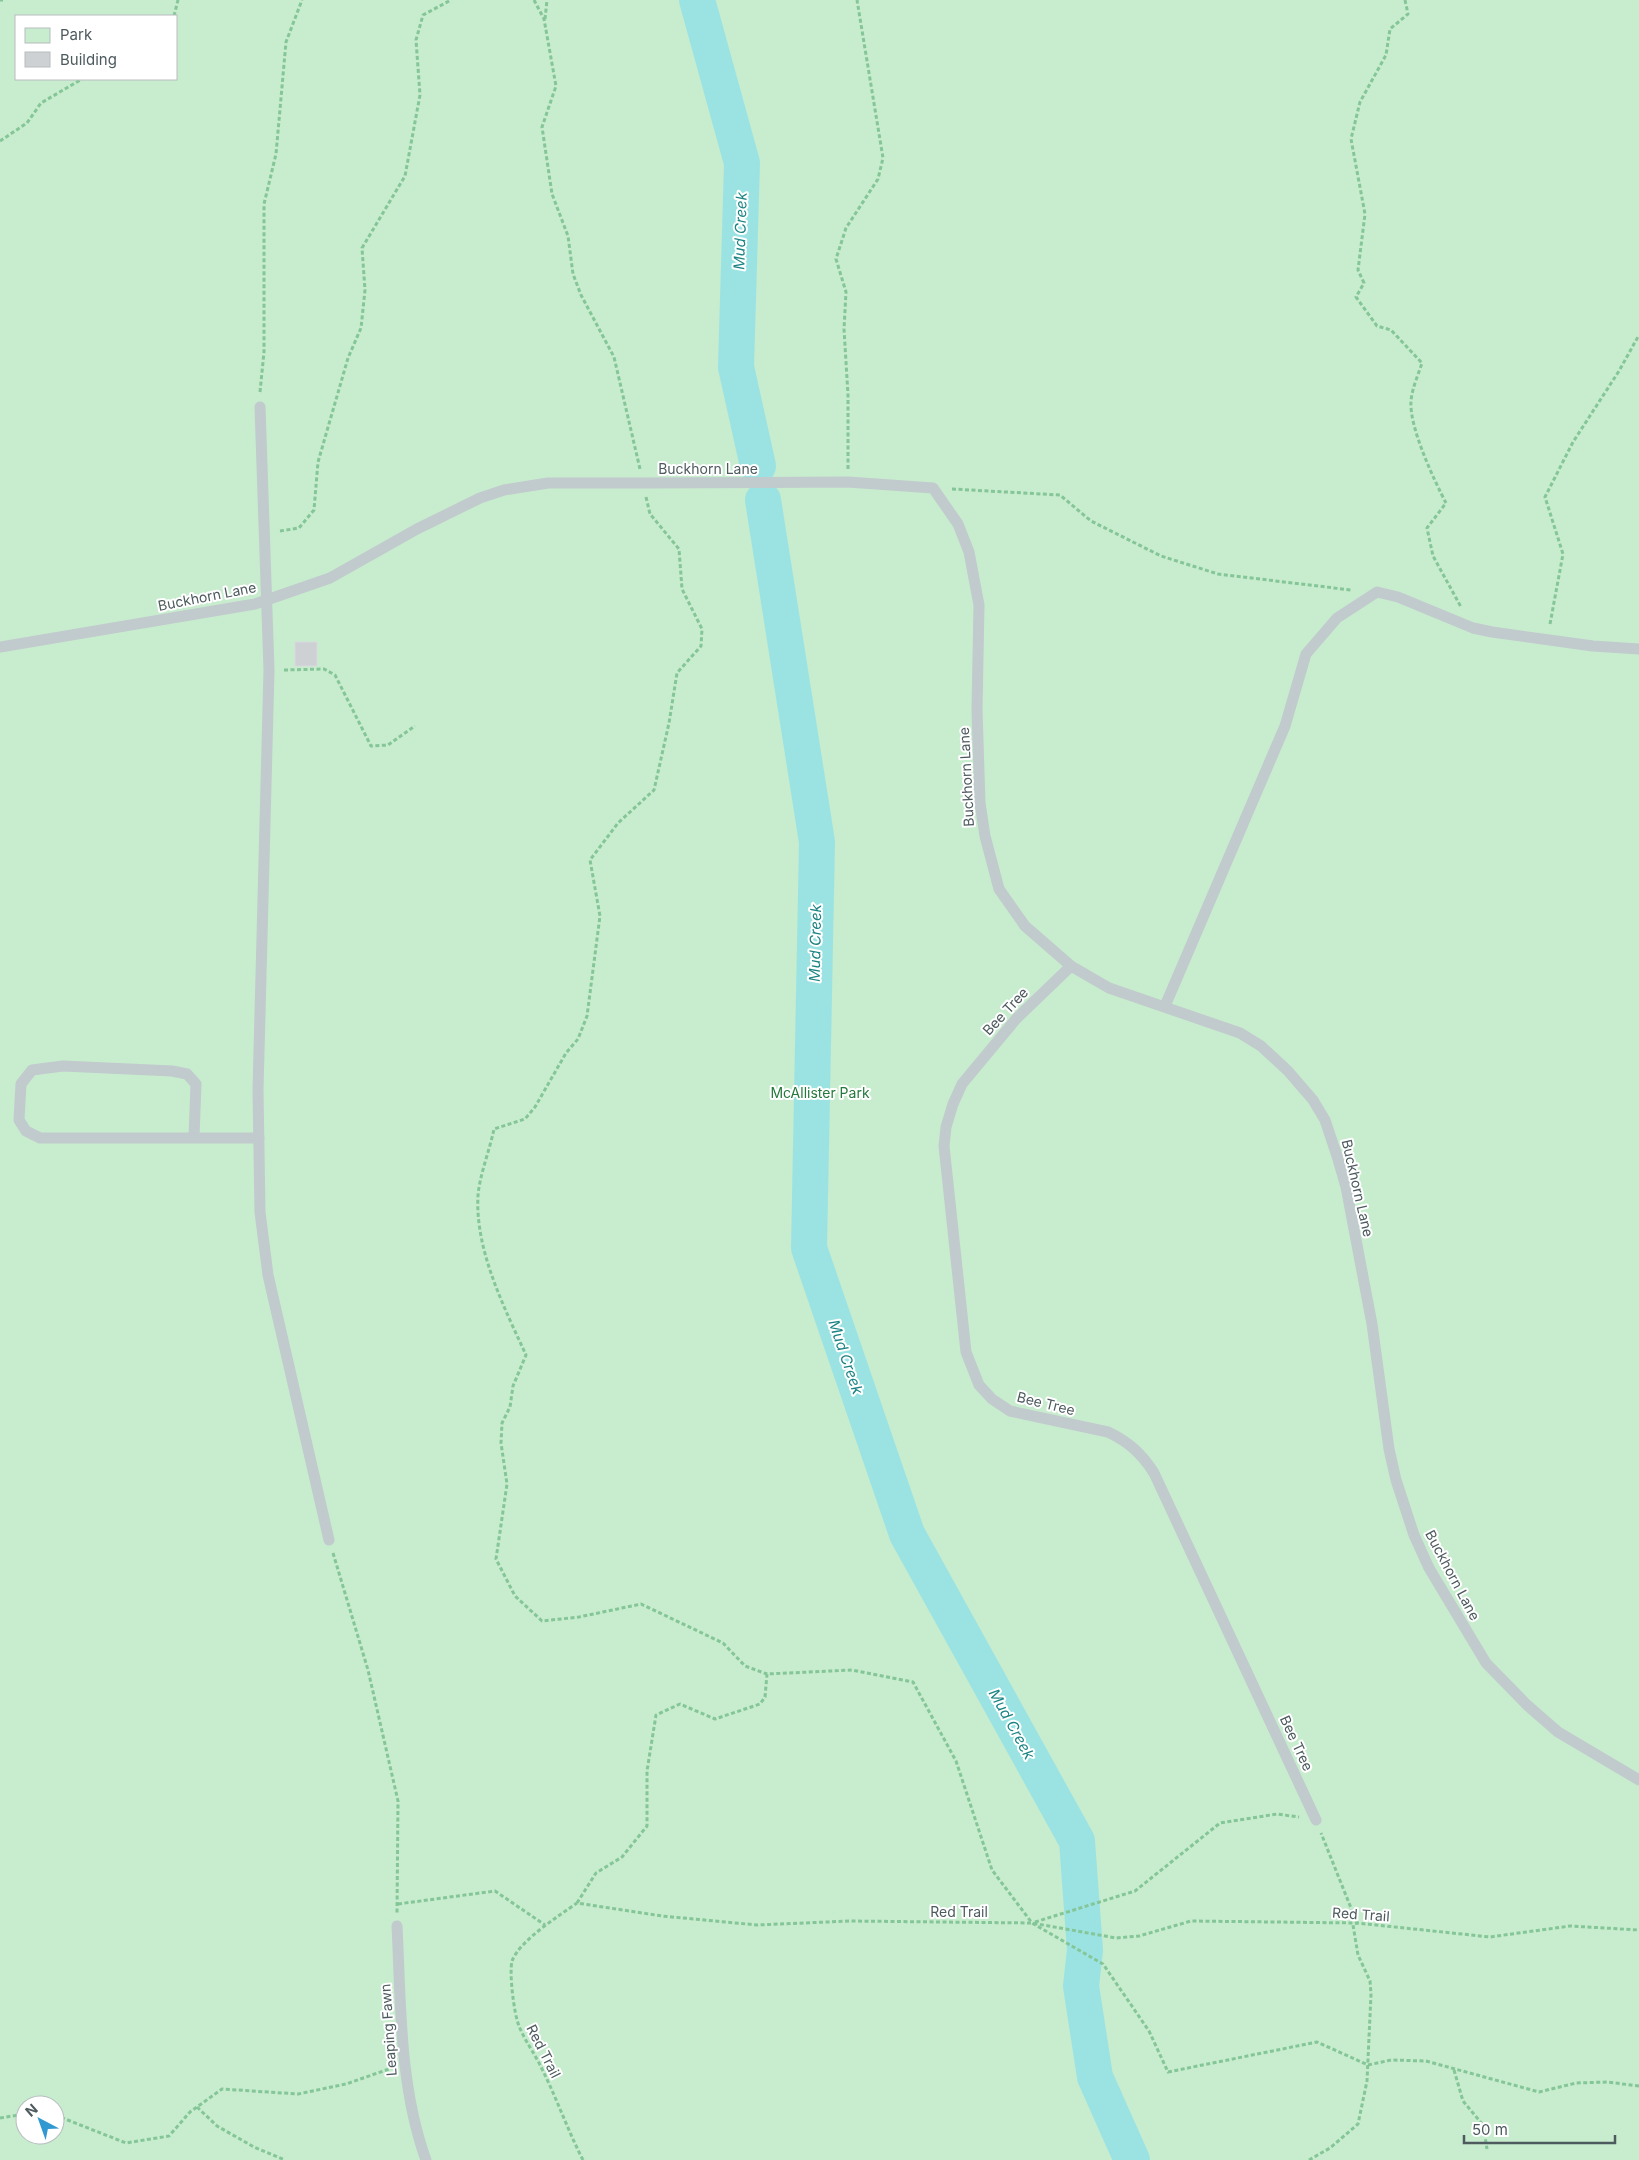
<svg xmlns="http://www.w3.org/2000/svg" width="1639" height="2160" font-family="Inter,sans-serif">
<rect width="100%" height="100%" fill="#f5f3f3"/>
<path fill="#c8ecce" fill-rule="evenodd" d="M0 0H1639V2160H0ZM16 16H176V79H16ZM25 2105H55V2135H25Z"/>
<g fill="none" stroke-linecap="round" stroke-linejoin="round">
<g stroke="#9be3e3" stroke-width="36">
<path d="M697 0 742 163 736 367 758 466"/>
<path d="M763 500 817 842 809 1248 907 1534 1077 1841 1085 1950 1081 1986 1095 2077 1132 2160"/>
</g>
</g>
<rect fill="#cdd1d4" stroke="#d8dadd" x="295" y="642" width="22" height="24"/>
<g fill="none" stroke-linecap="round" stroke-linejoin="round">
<g stroke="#84c697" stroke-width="3" stroke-dasharray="4 2.5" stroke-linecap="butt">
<path d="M0 0H3"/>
<path d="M534 0 544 19 556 86 542 127 552 194 568 236 573 274 581 295 614 357 640 469"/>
<path d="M1405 0 1408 14 1390 29 1386 55 1360 102 1351 139 1365 214 1358 270 1364 283 1356 297 1377 326 1391 330 1422 363C1418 375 1412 389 1411 401 1409 427 1434 480 1446 503L1427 528 1433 556 1461 607"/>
<path d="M174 16 178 0"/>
<path d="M545 19 547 0"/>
<path d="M0 141 27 123 41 103 82 79"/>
<path d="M260 392 264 352V204L276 154 286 42 302 0"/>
<path d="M848 469V395L844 329 846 292 836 259 846 228 878 179 883 158 857 0"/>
<path d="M952 489 1060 495 1091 521 1161 556 1218 574 1351 590"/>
<path d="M646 497 650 514 679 549 682 589 702 629 701 646 677 673 669 723 654 790 618 823 590 860 600 916 587 1016 578 1039 566 1053 535 1107 525 1119 494 1129C490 1149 479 1177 478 1196 475 1250 504 1307 526 1355L513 1386 510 1407 502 1423 501 1443 507 1484 496 1559 515 1596 542 1621 579 1617 641 1604 723 1643 745 1666 767 1674"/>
<path d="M280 531 299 528 314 510 318 462 348 358 361 328 365 290 362 248 405 176 420 95 416 40 423 15 451 0"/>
<path d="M1550 624 1563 554 1545 497 1573 442 1619 371 1639 335"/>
<path d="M284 670 324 669 335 675 371 746 388 745 415 726"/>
<path d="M333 1553 368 1670 398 1801 397 1913"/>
<path d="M577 1903 596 1873 622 1857 647 1826V1771L656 1715 680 1704 715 1719 760 1704 765 1697 767 1674 852 1670 913 1682 956 1761 992 1870 1032 1923 1103 1964 1149 2031 1168 2072 1317 2042 1368 2065 1391 2060 1426 2061 1539 2092 1576 2083 1607 2082 1639 2086"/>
<path d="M398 1904 495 1891 545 1925"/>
<path d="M1035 1922 1135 1891 1220 1823 1277 1814 1299 1817"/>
<path d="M1454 2070 1463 2101 1483 2125 1487 2149"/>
<path d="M197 2107 217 2126 254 2147 285 2160"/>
<path d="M55 2115 126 2143 169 2136 190 2112 222 2089 298 2094 346 2084 392 2068"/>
<path d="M0 2118 25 2114"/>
<path d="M583 2160C568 2131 557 2099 542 2069 535 2054 525 2041 519 2026 514 2014 509 1973 512 1961 520 1940 559 1916 577 1903L662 1916 757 1925 850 1921 1032 1923 1116 1938 1139 1936 1191 1921 1357 1923 1490 1937 1570 1926 1639 1930"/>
<path d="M1309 2160 1330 2148 1358 2124 1367 2081 1371 1994 1370 1981 1358 1955 1353 1925 1357 1923 1321 1833"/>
</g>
<g stroke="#c1cacd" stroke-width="11">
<path d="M260 407 269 670 258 1090 260 1212 268 1275 329 1540"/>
<path d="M0 647 255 604 330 578 417 529 480 498 504 490 548 483H643L848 482 933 488 958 524 969 552 979 605 977 710 980 803 985 836 999 889 1025 926 1071 966 1109 988 1240 1033 1261 1046 1288 1071 1313 1100 1325 1120 1337 1156 1346 1187 1372 1324 1389 1449 1396 1480 1414 1535 1429 1568 1486 1663 1527 1705 1558 1732 1639 1780"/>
<path d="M1071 966 1016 1019 962 1084 953 1104 946 1127 944 1146 966 1352 979 1385 992 1399 1010 1411 1108 1432C1129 1442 1142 1454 1154 1473L1316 1820"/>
<path d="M1165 1006 1285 726 1306 654 1337 618 1377 592 1398 597 1473 628 1492 632 1593 646 1639 649"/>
<path d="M194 1137 196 1084 187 1074 172 1071 63 1066 32 1070 21 1084 19 1120 26 1131 40 1138H259"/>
<path d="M397 1926C401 2004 399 2085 426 2160"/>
</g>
</g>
<g text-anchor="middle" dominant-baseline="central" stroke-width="4" stroke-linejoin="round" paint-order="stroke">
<g font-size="14" fill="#4d5a5e" stroke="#fff">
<text x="708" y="468">Buckhorn Lane</text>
<text transform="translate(207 596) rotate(-11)">Buckhorn Lane</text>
<text transform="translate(966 777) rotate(-93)">Buckhorn Lane</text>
<text transform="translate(1005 1011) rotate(-47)">Bee Tree</text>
<text transform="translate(1358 1188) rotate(77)">Buckhorn Lane</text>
<text transform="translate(1046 1403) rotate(14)">Bee Tree</text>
<text transform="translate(1453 1575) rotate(62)">Buckhorn Lane</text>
<text transform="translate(1297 1743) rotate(65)">Bee Tree</text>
<text x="959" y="1911">Red Trail</text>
<text transform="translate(1361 1914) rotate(4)">Red Trail</text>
<text transform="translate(388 2030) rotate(-94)">Leaping Fawn</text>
<text transform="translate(544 2051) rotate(63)">Red Trail</text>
</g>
<g font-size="14" fill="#24793c" stroke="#fff">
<text x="820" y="1092">McAllister Park</text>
</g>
<g font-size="15" font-style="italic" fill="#1b8383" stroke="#fff">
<text transform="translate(740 231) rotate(-88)">Mud Creek</text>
<text transform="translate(815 943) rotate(-89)">Mud Creek</text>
<text transform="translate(846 1357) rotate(71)">Mud Creek</text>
<text transform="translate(1012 1724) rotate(61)">Mud Creek</text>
</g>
</g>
<rect x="15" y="15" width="162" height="65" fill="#ffffff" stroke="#b8bdbf"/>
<rect x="25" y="28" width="25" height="15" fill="#c8ecce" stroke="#b8bdbf"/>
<text x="60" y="40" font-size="15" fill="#4d5a5e">Park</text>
<rect x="25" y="52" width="25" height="15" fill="#cdd1d4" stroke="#b8bdbf"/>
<text x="60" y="65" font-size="15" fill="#4d5a5e">Building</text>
<g transform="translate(40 2120) rotate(319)"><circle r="24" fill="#ffffff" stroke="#b8bdbf"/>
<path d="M0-4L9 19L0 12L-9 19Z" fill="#3199d1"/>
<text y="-8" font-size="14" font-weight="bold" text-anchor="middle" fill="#4d5a5e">N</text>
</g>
<path d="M1464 2135v8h151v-8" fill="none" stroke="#4d5a5e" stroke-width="2.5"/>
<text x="1472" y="2135" font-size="15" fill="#4d5a5e" stroke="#ffffff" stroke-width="4" paint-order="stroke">50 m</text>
</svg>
